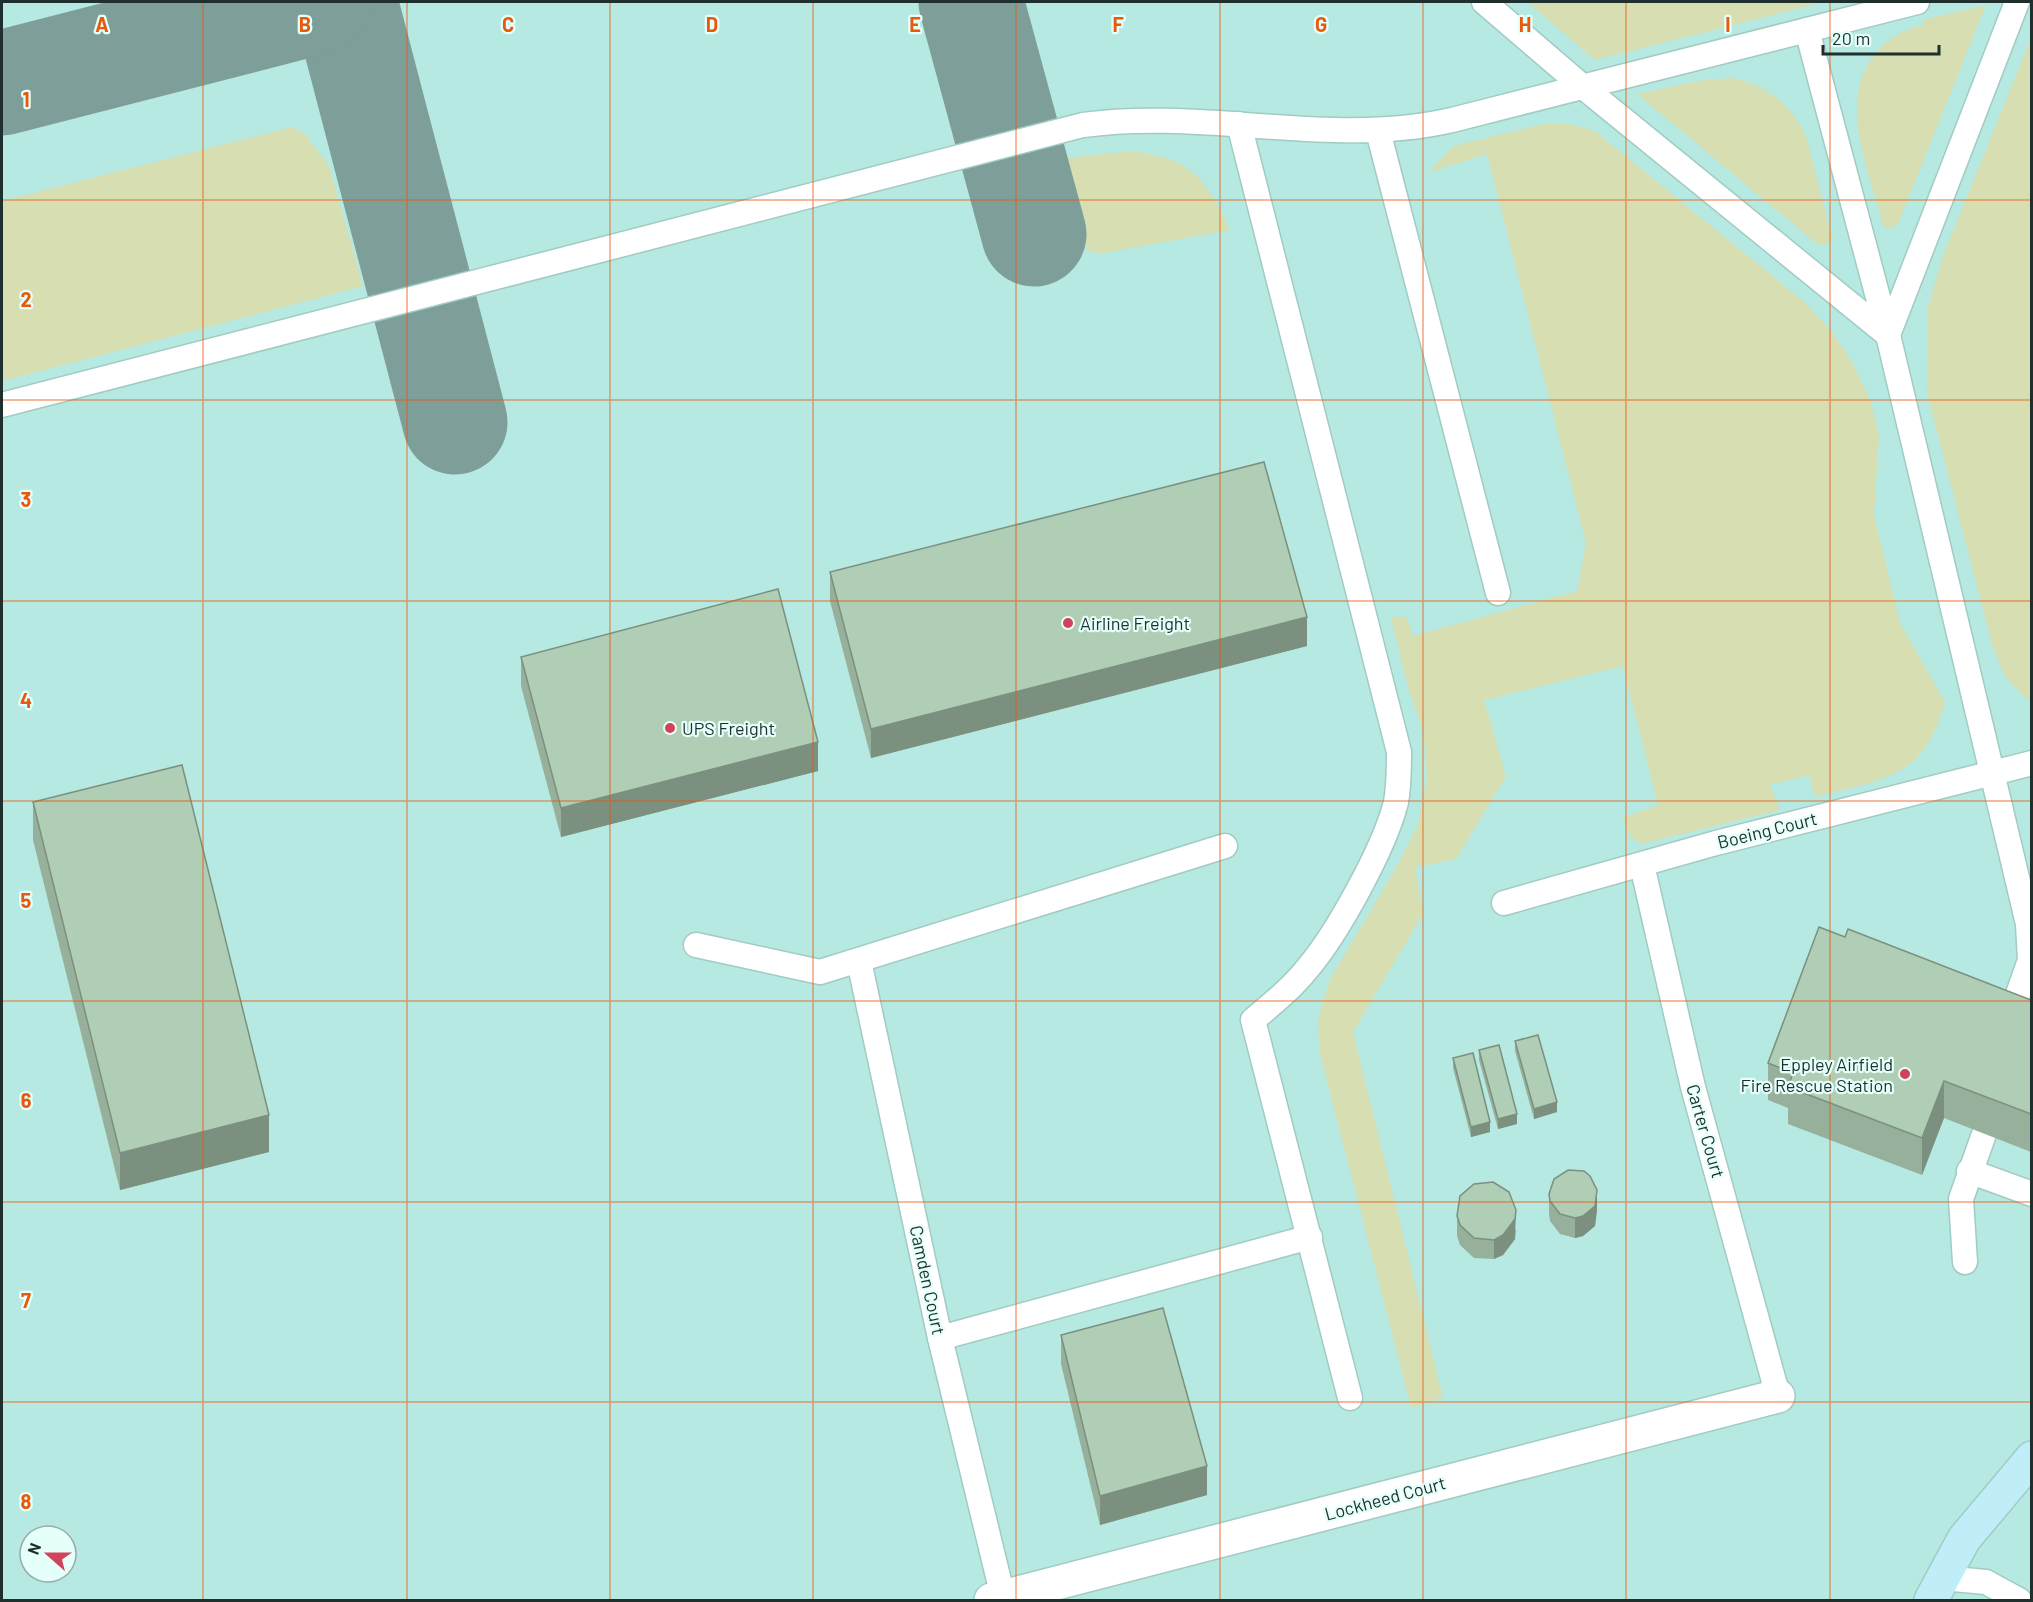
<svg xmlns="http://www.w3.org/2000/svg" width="2033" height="1602" font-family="Barlow,sans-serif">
<rect width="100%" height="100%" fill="#caf5ee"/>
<path fill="#b6e9e1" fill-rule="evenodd" d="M2 2H2031V1600H2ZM30 1536H66V1572H30Z"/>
<g fill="#d6deb2">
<path d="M1527 2H1824L1595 60Z"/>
<path d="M1986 5 1898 224 1888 229 1883 225C1870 172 1835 99 1877 52 1890 37 1905 28 1924 25L1923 20Z"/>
<path d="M2031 38V703L2006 678 1993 648 1927 393 1928 307 1943 256Z"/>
<path d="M1735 78C1768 87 1791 105 1806 136L1831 233V240L1824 245 1817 244 1637 94 1703 80Z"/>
<path d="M1565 123 1595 131 1804 302 1832 332 1851 360 1870 399 1879 434 1874 515 1900 623 1945 702C1924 779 1883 779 1815 797L1809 775 1770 785 1780 810 1641 844 1631 837 1623 818 1658 805 1623 666 1484 700 1506 776 1456 859 1415 867 1423 914 1353 1032 1443 1398 1411 1407 1320 1054 1318 1018 1330 979 1397 866 1418 825 1427 778 1423 729 1409 691 1391 618 1406 616 1413 636 1577 591 1586 543 1487 154 1429 172 1453 146 1544 124Z"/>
<path d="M292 127 305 134 329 166 363 286 2 381V201Z"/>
<path d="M1130 151C1191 158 1205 177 1230 230L1098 254 1078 245 1077 240 1080 237 1060 159Z"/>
</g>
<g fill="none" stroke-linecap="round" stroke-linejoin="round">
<g stroke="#7e9e99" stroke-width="105">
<path d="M345 2 455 422"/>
<path d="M971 2 1034 234"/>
<path d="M2 83 317 2"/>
</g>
<g stroke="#a1cbc4" stroke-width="27">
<g id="service">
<path d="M1484 2 1582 86 1888 335 2017 2"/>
<path d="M1807 30 1888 335 2028 924 2030 960 2007 1025"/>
<path d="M1239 124 1399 752C1399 769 1399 785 1396 802 1385 847 1337 934 1307 969 1291 989 1272 1004 1253 1020L1350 1398"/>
<path d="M1378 131 1498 593"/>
<path d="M2 405 1083 125C1206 108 1330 148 1452 120L1917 2"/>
<path d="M1642 865 1693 1087 1778 1396"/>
<path d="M1504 903 1716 843 2032 763"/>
<path d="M696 945 820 972 1225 846"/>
<path d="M859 961 940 1338 1003 1597"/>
<path d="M1969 1171 2032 1194"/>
<path d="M1965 1262 1961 1199 1984 1134"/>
<path d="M940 1338 1310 1237"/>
<path d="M1942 1578 1986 1582 2019 1600"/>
</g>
</g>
<g stroke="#a1cbc4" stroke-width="36">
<path id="minor" d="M991 1600 1778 1396"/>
</g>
<g stroke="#a1cbc4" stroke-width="36">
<path id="secondary" d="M1931 1600 1964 1539 2032 1458"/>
</g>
<use href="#service" stroke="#fff" stroke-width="24"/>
<use href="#minor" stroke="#fff" stroke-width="33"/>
<use href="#secondary" stroke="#bfeef9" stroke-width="33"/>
</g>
<g fill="#97b09c">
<path d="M830 572 1307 646 871 758 830 601Z"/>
<path d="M521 657 818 771 561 837 521 686Z"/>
<path d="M33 802 269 1152 120 1190 33 840Z"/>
<path d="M1845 937 2031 1000V1152L1944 1118 1922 1175 1788 1124V1108L1768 1100V1063Z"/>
<path d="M1515 1041 1557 1112 1534 1119 1515 1051Z"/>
<path d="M1479 1050 1517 1124 1498 1129 1479 1060Z"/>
<path d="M1453 1058 1490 1132 1471 1137 1453 1068Z"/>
<path d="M1549 1194 1597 1210 1595 1226 1583 1236 1575 1238 1560 1234 1550 1221 1549 1213Z"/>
<path d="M1457 1216 1516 1230 1515 1239 1503 1255 1494 1259 1474 1258 1460 1245 1457 1236Z"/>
<path d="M1061 1335 1207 1495 1100 1525 1061 1364Z"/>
</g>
<g fill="#7b907f">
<path d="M1307 617V646L871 758V729Z"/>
<path d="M818 742V771L561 837V808Z"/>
<path d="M1944 1081V1118L1922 1175V1138Z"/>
<path d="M1557 1102V1112L1534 1119V1109Z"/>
<path d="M1517 1114V1124L1498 1129V1119Z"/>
<path d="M269 1115V1152L120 1190V1153Z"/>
<path d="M1490 1122V1132L1471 1137V1127Z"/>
<path d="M1597 1190V1210L1595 1226 1583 1236 1575 1238V1218Z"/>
<path d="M1516 1210 1515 1239 1503 1255 1494 1259V1240Z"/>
<path d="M1207 1466V1495L1100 1525V1496Z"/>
</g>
<g fill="#b0cdb5" stroke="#7b907f" stroke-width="1.5">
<path d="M1264 462 1307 617 871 729 830 572Z"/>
<path d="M778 589 818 742 561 808 521 657Z"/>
<path d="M182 765 269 1115 120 1153 33 802Z"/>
<path d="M1819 927 1845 937 1848 929 2031 1000V1114L1944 1081 1922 1138 1788 1087 1793 1073 1768 1063Z"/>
<path d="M1538 1035 1557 1102 1534 1109 1515 1041Z"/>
<path d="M1499 1045 1517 1114 1498 1119 1479 1050Z"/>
<path d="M1473 1053 1490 1122 1471 1127 1453 1058Z"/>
<path d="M1568 1170 1584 1171 1590 1176 1597 1190 1595 1206 1583 1216 1575 1218 1560 1214 1550 1201 1549 1194 1554 1179Z"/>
<path d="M1493 1182 1509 1192 1516 1210 1515 1219 1503 1235 1494 1240 1474 1238 1460 1225 1457 1216 1460 1196 1474 1184Z"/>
<path d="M1163 1308 1207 1466 1100 1496 1061 1335Z"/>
</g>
<path fill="none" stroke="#e8590c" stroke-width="1.5" stroke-opacity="0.55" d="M203 2V1600M407 2V1600M610 2V1600M813 2V1600M1016 2V1600M1220 2V1600M1423 2V1600M1626 2V1600M1830 2V1600M2 200H2032M2 400H2032M2 601H2032M2 801H2032M2 1001H2032M2 1202H2032M2 1402H2032"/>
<g fill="#d2425a" stroke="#e5fffa" stroke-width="2">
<circle cx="1068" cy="623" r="6"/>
<circle cx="670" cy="728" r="6"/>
<circle cx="1905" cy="1074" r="6"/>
</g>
<g text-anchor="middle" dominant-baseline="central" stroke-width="4.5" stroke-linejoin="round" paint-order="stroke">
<g font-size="18" fill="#1f2f2d" stroke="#e5fffa" text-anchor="start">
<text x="1080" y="623">Airline Freight</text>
<text x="682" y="728">UPS Freight</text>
<text x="1893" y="1064" text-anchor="end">Eppley Airfield<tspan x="1893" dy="21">Fire Rescue Station</tspan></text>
</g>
<g font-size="18" fill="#1f2f2d" stroke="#e5fffa">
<text transform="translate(1767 830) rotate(-14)">Boeing Court</text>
<text transform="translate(1706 1131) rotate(74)">Carter Court</text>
<text transform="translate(928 1280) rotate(78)">Camden Court</text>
<text transform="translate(1385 1498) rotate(-15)">Lockheed Court</text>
</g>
</g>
<g font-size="20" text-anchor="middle" font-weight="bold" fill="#e8590c" stroke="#e5fffa" stroke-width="4.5" stroke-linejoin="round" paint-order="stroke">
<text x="102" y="32">A</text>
<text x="305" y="32">B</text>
<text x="508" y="32">C</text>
<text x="712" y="32">D</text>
<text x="915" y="32">E</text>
<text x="1118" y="32">F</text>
<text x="1321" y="32">G</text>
<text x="1525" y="32">H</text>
<text x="1728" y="32">I</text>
<text x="26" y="107">1</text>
<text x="26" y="307">2</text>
<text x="26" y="507">3</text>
<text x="26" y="708">4</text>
<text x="26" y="908">5</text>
<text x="26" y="1108">6</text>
<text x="26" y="1308">7</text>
<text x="26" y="1509">8</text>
</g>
<rect width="2033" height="1602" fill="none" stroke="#1f2f2d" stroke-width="6"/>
<g transform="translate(48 1554) rotate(291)"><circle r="28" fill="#e5fffa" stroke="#96aca8" stroke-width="1.5"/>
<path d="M0-4.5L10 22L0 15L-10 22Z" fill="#d2425a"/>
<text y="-9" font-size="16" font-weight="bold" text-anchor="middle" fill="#1f2f2d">N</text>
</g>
<path d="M1823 45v9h116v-9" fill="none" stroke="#1f2f2d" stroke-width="3"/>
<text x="1832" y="45" font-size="18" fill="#1f2f2d" stroke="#e5fffa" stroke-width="4.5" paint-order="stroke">20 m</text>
</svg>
